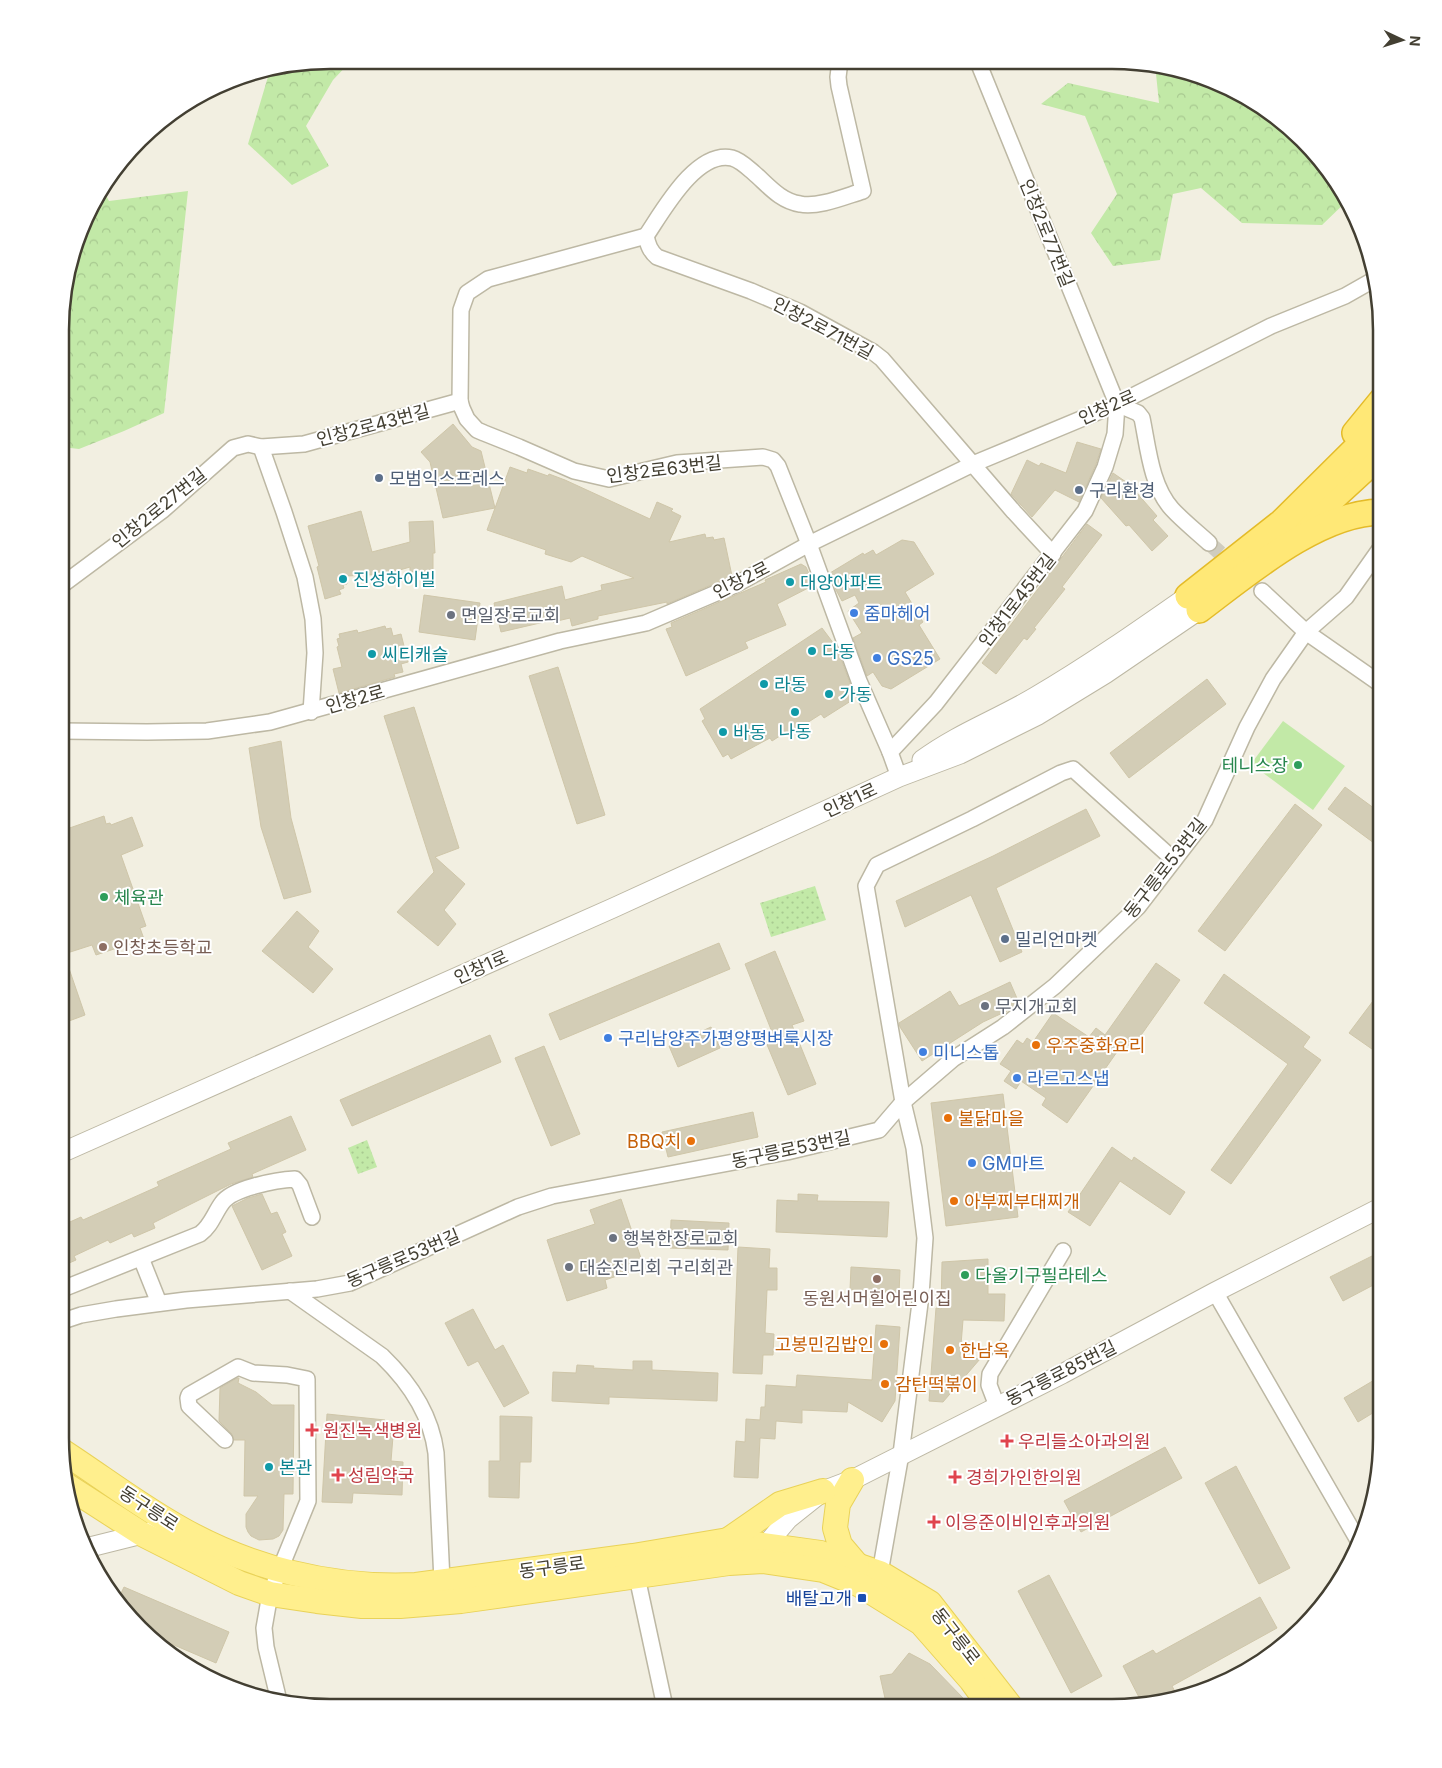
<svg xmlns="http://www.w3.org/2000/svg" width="1442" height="1768" font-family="Inter,'Noto Sans KR',sans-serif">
<defs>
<pattern id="grass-dots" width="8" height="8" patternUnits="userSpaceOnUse" patternTransform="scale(1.25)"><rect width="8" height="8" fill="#c2e9a7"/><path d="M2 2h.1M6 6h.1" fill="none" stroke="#a8c990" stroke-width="1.8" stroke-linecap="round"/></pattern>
<pattern id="forest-crowns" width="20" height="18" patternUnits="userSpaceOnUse" patternTransform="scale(1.25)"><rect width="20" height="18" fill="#c2e9a7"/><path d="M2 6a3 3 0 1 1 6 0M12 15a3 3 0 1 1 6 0" fill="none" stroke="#a8c990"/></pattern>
</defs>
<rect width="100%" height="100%" fill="#f2efe1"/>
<g fill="url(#grass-dots)">
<path d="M815 886 826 920 771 937 760 903Z"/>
<path d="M367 1140 377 1167 358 1174 348 1148Z"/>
</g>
<g fill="url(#forest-crowns)">
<path d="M330 60H352L333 80 306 126 329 166 292 185 248 144 270 70Z"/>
<path d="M1155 64 1215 80 1262 106 1315 152 1348 200 1322 225 1242 223 1201 188 1173 194 1160 260 1113 266 1091 233 1117 194 1085 116 1041 104 1068 83 1159 103Z"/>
<path d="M102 188 109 201 188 191 164 413 124 431 79 449 62 447V294L96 195Z"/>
</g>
<path fill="#c2e9a7" d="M1283 721 1345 766 1313 810 1251 764Z"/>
<g fill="#d3cdb6" stroke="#cfc6a9">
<path d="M453 424 472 447 481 451 495 508 443 518 430 462 421 452Z"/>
<path d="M1077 442 1101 449 1096 464 1079 502 1055 490 1032 517 1011 494 1027 460 1039 466 1041 463 1066 473Z"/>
<path d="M510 467 527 473 528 469 548 476 549 474 565 480 650 519 657 502 673 509 671 511 681 516 669 542 705 534 706 538 713 537 714 540 724 538 732 576 667 604V602L598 616V619L572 626 570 618 553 622V620L501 632 494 603 562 586 565 600 602 590 601 585 634 578 582 556 571 562 545 554 546 550 487 530Z"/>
<path d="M1113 473 1129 484 1157 516 1153 520 1168 536 1152 551 1129 525 1126 526 1101 498Z"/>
<path d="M361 511 372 552 410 542 409 522 433 521 435 553H433V571L410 572V567L386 574 347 576V584L343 585 344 588 339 590 341 594 325 599 317 567 319 566 308 526Z"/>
<path d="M1087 524 1102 535 1062 587 1065 589 1034 628 1036 629 1027 640 1024 638 996 674 982 663Z"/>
<path d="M902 540 914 542 934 574 905 592 923 622 919 625 940 659 891 689 882 686 873 672 867 676 853 638 862 633 848 611 859 603 855 595 842 601 836 590 830 573 863 553 864 555 873 550 876 555Z"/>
<path d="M801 564 806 567 814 585 777 604 786 625 745 642 748 648 686 676 666 629 672 627 671 623 766 582 765 580Z"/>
<path d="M424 595 480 603 475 640 419 632Z"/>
<path d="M385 626 386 629 391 628 393 636 401 634 408 662 401 664 403 672 394 674 395 677 339 693 333 669 342 667 337 647 339 646 337 639 340 638 339 634 357 630 358 633Z"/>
<path d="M822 628 837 648 851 686 847 688 854 699 824 718 821 714 788 735 786 732 772 741 770 738 731 759 728 754 723 757 702 721 705 719 700 709Z"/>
<path d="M558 667 605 815 577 824 529 676Z"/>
<path d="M1207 679 1226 704 1129 778 1110 753Z"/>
<path d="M414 707 459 848 435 857 465 884 444 910 456 924 438 946 397 912 434 872 384 716Z"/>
<path d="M281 741 291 818 311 892 284 899 261 827 249 748Z"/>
<path d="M1345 787 1382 814V849L1328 809Z"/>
<path d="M1295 804 1322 825 1225 951 1198 931Z"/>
<path d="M1086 809 1100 836 996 888 1022 952 1000 962 971 895 905 927 896 901 993 856Z"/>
<path d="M104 816 106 824 110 823 111 825 132 817 143 846 121 855 146 926 140 928 144 939 96 955 92 945 64 954 85 1015 61 1024V891L69 890 61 867V831Z"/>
<path d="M297 911 319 931 308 947 333 969 313 993 262 951Z"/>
<path d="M719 943 730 969 560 1040 549 1014Z"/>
<path d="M775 951 804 1021 792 1025 816 1084 788 1095 763 1035 772 1032 745 964Z"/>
<path d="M1156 963 1180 980 1132 1048 1124 1042 1067 1123 1042 1105 1046 1098 1021 1081 1016 1089 1004 1081 1011 1071 1000 1064 1017 1040 1023 1044 1027 1038 1033 1042 1053 1013 1089 1037 1096 1028 1105 1035Z"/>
<path d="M1224 974 1310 1037 1303 1047 1321 1060 1231 1184 1211 1170 1288 1064 1204 1003Z"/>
<path d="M1010 982 1019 1003 1009 1010 983 1022 922 1061 900 1027 899 1023 950 991 959 1006Z"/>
<path d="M1382 989V1056L1349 1033Z"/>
<path d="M711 1027 720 1048 678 1067 669 1046Z"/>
<path d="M490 1035 501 1062 352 1126 340 1100Z"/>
<path d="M544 1046 580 1134 551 1146 515 1058Z"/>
<path d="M1003 1094 1018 1217 946 1226 931 1103Z"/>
<path d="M753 1112 758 1137 668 1157 662 1132Z"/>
<path d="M291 1116 306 1150 252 1174 253 1177 231 1184 153 1223 155 1228 134 1237 132 1233 110 1243 108 1240 74 1256 76 1260 60 1267V1224L61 1226 81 1217 83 1220 159 1186 157 1182 231 1149 228 1143Z"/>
<path d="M1112 1147 1132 1161 1134 1157 1185 1192 1170 1215 1120 1181 1090 1226 1068 1212Z"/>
<path d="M262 1194 271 1214 277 1212 286 1232 282 1234 292 1256 262 1270 232 1206 248 1198Z"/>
<path d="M798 1194 818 1195 817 1201 889 1202 887 1237 776 1232 777 1200 798 1201Z"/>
<path d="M621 1199 644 1267 605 1280 607 1288 567 1301 547 1240 595 1224 590 1210Z"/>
<path d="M671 1220 729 1223 728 1250 670 1248Z"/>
<path d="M738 1247 770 1249 769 1268H777V1290H767L765 1333 774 1334 773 1355H763L762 1374 733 1373Z"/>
<path d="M1382 1251 1381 1281 1343 1301 1330 1277Z"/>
<path d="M988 1259V1294H1005L1004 1321 963 1320 960 1357 980 1359 943 1402 929 1401 936 1308 941 1309 942 1262Z"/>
<path d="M851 1267 900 1270 899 1293 850 1290Z"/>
<path d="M473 1309 495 1350 503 1345 529 1393 504 1407 478 1361 468 1366 445 1323Z"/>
<path d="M876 1325 900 1327 895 1401 882 1422 848 1402 847 1412 802 1410V1423L776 1421 775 1439 760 1438 758 1478 734 1477 736 1441 745 1442 746 1419 760 1420 761 1407H765L766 1385 796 1387 797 1375 872 1380Z"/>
<path d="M633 1361H652V1370L718 1373 717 1401 609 1397V1404L552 1401 553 1372 576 1373 577 1365 594 1366 593 1368 633 1370Z"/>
<path d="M1381 1376V1408L1358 1422 1344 1398Z"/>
<path d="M237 1378H239L238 1383 256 1392 272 1405H294L293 1494H284L283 1530 279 1536 273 1539 259 1540 251 1536 248 1532 246 1527V1514L258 1496H244L245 1440H234L232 1434 219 1421 220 1388Z"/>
<path d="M327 1414 385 1420V1424H394L391 1461 403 1462 402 1495 353 1493 352 1503 322 1502Z"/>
<path d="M500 1416 532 1417 531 1462H520L519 1498 489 1497V1461H500Z"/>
<path d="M1165 1447 1182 1478 1081 1532 1064 1501Z"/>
<path d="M1236 1466 1290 1568 1259 1584 1205 1483Z"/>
<path d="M1049 1575 1102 1676 1071 1693 1018 1591Z"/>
<path d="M124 1587 229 1632 216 1663 146 1633 127 1616 117 1602Z"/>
<path d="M1260 1597 1277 1628 1172 1686 1179 1699 1143 1705 1123 1666 1153 1650 1156 1654Z"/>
<path d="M909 1653 930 1664 963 1698 953 1707H887L880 1676 892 1674Z"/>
</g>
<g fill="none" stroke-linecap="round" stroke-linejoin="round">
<path stroke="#cfccbe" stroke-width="15" stroke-dasharray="15 8" stroke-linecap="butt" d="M1209 543 1262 591"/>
<g stroke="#bdb8a4" stroke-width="18">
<g id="minor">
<path d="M646 236C648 245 650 251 657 257L751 291 800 312 873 352 882 359 1014 512 1053 554"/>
<path d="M646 236C663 211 696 150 732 158 740 160 747 167 754 173 768 185 780 201 800 204 818 208 846 196 863 191L839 86 838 77 840 61"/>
<path d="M460 401 462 408 467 419 477 430 484 433 519 447 574 471 609 479 677 463 763 457 773 460 778 466 809 544 859 681 890 752"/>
<path d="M1117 404 1138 413 1142 418C1148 447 1151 486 1172 509 1183 521 1197 532 1209 543"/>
<path d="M261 447 284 512 305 577 313 619 315 653 311 712"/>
<path d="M62 585 163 510 233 448 248 444 261 447 304 444 460 401 461 310 467 293 488 279 646 236"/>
<path d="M1262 591 1306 632 1382 685"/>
<path d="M61 731 147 732 207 731 270 722 560 641 646 623 735 585 809 544 973 464 1117 404 1271 326 1345 296 1375 279"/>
<path d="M899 777 890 752 936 703 1085 511 1105 467 1115 434 1117 404 978 62"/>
<path d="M141 1258 159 1303"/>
<path d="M60 1290 200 1234C211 1226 214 1214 222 1203 232 1188 277 1180 295 1179L300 1185 312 1217"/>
<path d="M290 1291 382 1356C410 1383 431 1414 436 1453L442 1581"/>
<path d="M1215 1292 1359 1542"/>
<path d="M60 1322 81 1315 116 1309 186 1300 317 1289 350 1283 518 1207 552 1196 787 1152 879 1130 903 1102 953 1059 1003 1027 1055 986 1138 907 1205 820 1247 727 1273 679 1306 632 1346 597 1382 546"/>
<path d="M997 1406 989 1385 990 1374 1063 1251"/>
<path d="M225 1440 189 1406 188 1398 189 1395 238 1367 253 1373 287 1375 307 1379 308 1501 270 1594 264 1628 266 1647 279 1701"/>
<path d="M880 1573 901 1454 921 1295 925 1238 914 1148 903 1102 866 886 877 865 972 819 1061 773 1073 769 1174 860"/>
<path d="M637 1577 665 1707"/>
</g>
</g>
<g stroke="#bdb8a4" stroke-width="21">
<g id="tertiary">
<path d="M922 760C957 734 998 719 1035 697 1088 666 1138 631 1188 596"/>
<path d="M61 1153 613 908 899 777 960 754 1038 715 1105 674 1199 610"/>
<path d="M86 1548 150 1532"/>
<path d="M764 1555 766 1545 788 1519 823 1491 852 1480 1062 1374 1215 1292 1382 1207"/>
</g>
</g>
<g stroke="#e9d258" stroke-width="26">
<g id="primary">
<path d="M62 1451C99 1475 137 1504 176 1526 248 1568 332 1589 416 1585L633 1556 728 1540 821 1553 880 1573 930 1603 1011 1707"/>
<path d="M852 1480 838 1504 835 1528 840 1545 857 1565"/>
<path d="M66 1485 142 1534 239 1583 270 1594 317 1601 362 1606H400L461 1601 729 1563 763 1561 823 1570 860 1585 921 1623 971 1680 979 1691"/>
<path d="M728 1540 780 1504 823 1491"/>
</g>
</g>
<g stroke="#e4bb29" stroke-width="28">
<g id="trunk">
<path d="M1355 433 1382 400"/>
<path d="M1295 533 1382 453"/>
<path d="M1188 596 1282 522 1382 423"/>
<path d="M1199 610C1247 574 1319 512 1382 512"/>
</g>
</g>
<use href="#minor" stroke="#fff" stroke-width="15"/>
<use href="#tertiary" stroke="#fff" stroke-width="19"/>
<use href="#primary" stroke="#ffef8d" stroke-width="24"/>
<use href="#trunk" stroke="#ffe876" stroke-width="25"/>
</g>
<g fill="#5c6f8a" stroke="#fff" stroke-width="2">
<circle cx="379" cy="478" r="5"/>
<circle cx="1079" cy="490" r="5"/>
<circle cx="1005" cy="939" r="5"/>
</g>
<g fill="#0f9aa8" stroke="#fff" stroke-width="2">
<circle cx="343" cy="579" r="5"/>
<circle cx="790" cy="582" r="5"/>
<circle cx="812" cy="651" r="5"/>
<circle cx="372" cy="654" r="5"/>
<circle cx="764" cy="684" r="5"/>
<circle cx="829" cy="694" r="5"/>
<circle cx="795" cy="712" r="5"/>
<circle cx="723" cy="732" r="5"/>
<circle cx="269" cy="1467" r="5"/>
</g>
<g fill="#3f7fe0" stroke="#fff" stroke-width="2">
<circle cx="854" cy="613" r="5"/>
<circle cx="877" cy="658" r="5"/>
<circle cx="608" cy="1038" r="5"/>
<circle cx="923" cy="1052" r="5"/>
<circle cx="1017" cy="1078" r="5"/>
<circle cx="972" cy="1163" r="5"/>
</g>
<g fill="#6b7280" stroke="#fff" stroke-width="2">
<circle cx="451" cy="615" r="5"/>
<circle cx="985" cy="1006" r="5"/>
<circle cx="613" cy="1238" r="5"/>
<circle cx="569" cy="1267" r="5"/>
</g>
<g fill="#2e9e5b" stroke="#fff" stroke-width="2">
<circle cx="1298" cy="765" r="5"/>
<circle cx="104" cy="897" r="5"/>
<circle cx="965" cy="1275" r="5"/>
</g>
<g fill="#8d6e63" stroke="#fff" stroke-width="2">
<circle cx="103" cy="947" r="5"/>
<circle cx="877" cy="1279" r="5"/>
</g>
<g fill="#e8710a" stroke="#fff" stroke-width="2">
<circle cx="1036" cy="1045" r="5"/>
<circle cx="948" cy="1118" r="5"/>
<circle cx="691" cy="1141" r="5"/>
<circle cx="954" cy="1201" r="5"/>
<circle cx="884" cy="1344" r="5"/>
<circle cx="950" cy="1350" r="5"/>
<circle cx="885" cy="1384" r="5"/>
</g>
<g fill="#e0444e" stroke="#fff" stroke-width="2">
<path d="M309.5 1422.5h5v5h5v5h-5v5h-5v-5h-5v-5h5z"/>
<path d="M1004.5 1433.5h5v5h5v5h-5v5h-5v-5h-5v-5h5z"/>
<path d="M335.5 1467.5h5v5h5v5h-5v5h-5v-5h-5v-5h5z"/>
<path d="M952.5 1469.5h5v5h5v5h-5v5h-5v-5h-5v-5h5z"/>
<path d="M931.5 1514.5h5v5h5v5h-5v5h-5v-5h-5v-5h5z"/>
</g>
<rect fill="#1a4fb4" stroke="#fff" stroke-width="2" x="857" y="1593" width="10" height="10" rx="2.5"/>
<g text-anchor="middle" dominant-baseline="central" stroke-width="4" stroke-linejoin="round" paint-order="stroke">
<g font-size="18" fill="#433f32" stroke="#fff">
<text transform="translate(1047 233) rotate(68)">인창2로77번길</text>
<text transform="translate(823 328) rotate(28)">인창2로71번길</text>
<text transform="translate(1107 407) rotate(-24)">인창2로</text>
<text transform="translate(373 425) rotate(-15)">인창2로43번길</text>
<text transform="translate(664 469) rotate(-7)">인창2로63번길</text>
<text transform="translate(159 508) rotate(-39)">인창2로27번길</text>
<text transform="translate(741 580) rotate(-27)">인창2로</text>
<text transform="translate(1017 600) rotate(-52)">인창1로45번길</text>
<text transform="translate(355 699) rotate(-16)">인창2로</text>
<text transform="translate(850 800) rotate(-25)">인창1로</text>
<text transform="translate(1165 868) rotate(-52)">동구릉로53번길</text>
<text transform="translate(481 967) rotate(-24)">인창1로</text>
<text transform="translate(791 1149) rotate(-12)">동구릉로53번길</text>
<text transform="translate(403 1258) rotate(-23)">동구릉로53번길</text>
<text transform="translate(1061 1373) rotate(-27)">동구릉로85번길</text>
<text transform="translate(149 1508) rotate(33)">동구릉로</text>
<text transform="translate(552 1567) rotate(-8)">동구릉로</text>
<text transform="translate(956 1636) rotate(52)">동구릉로</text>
</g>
<g font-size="18" fill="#4e5e75" stroke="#fff" text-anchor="start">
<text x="389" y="478">모범익스프레스</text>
<text x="1089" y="490">구리환경</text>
<text x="1015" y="939">밀리언마켓</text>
</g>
<g font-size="18" fill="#0d838f" stroke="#fff" text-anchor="start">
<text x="353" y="579">진성하이빌</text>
<text x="800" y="582">대양아파트</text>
<text x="822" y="651">다동</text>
<text x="382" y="654">씨티캐슬</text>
<text x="774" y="684">라동</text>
<text x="839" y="694">가동</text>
<text x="795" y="731" text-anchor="middle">나동</text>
<text x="733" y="732">바동</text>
<text x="279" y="1467">본관</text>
</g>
<g font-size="18" fill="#366cbe" stroke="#fff" text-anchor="start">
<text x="864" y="613">줌마헤어</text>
<text x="887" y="658">GS25</text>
<text x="618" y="1038">구리남양주가평양평벼룩시장</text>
<text x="933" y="1052">미니스톱</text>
<text x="1027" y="1078">라르고스냅</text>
<text x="982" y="1163">GM마트</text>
</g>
<g font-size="18" fill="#5b616d" stroke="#fff" text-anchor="start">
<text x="461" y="615">면일장로교회</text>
<text x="995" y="1006">무지개교회</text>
<text x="623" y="1238">행복한장로교회</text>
<text x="579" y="1267">대순진리회 구리회관</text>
</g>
<g font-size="18" fill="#27864d" stroke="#fff" text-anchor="start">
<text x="1288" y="765" text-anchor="end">테니스장</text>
<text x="114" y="897">체육관</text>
<text x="975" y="1275">다올기구필라테스</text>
</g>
<g font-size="18" fill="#785e54" stroke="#fff" text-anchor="start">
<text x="113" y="947">인창초등학교</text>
<text x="877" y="1298" text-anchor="middle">동원서머힐어린이집</text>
</g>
<g font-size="18" fill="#c56008" stroke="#fff" text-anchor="start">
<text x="1046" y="1045">우주중화요리</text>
<text x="958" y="1118">불닭마을</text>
<text x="681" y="1141" text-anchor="end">BBQ치</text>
<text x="964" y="1201">아부찌부대찌개</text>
<text x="874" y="1344" text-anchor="end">고봉민김밥인</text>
<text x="960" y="1350">한남옥</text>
<text x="895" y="1384">감탄떡볶이</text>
</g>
<g font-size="18" fill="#be3a42" stroke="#fff" text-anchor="start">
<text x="323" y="1430">원진녹색병원</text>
<text x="1018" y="1441">우리들소아과의원</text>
<text x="348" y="1475">성림약국</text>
<text x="966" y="1477">경희가인한의원</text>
<text x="945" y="1522">이응준이비인후과의원</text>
</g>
<g font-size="18" fill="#164399" stroke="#fff" text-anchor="end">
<text x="852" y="1598">배탈고개</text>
</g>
</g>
<path d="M0 0H1442V1768H0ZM330 69H1112A261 261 0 0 1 1373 330V1438A261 261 0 0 1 1112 1699H330A261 261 0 0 1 69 1438V330A261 261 0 0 1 330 69Z" fill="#fff" fill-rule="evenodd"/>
<path fill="none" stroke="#433f32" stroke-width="2.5" d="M330 69H1112A261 261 0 0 1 1373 330V1438A261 261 0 0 1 1112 1699H330A261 261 0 0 1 69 1438V330A261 261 0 0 1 330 69Z"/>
<g transform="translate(1402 40) rotate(94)" stroke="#ffffff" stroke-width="4" paint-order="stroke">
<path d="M0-4L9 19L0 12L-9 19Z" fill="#433f32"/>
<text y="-8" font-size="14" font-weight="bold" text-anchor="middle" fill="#433f32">N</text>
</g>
</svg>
